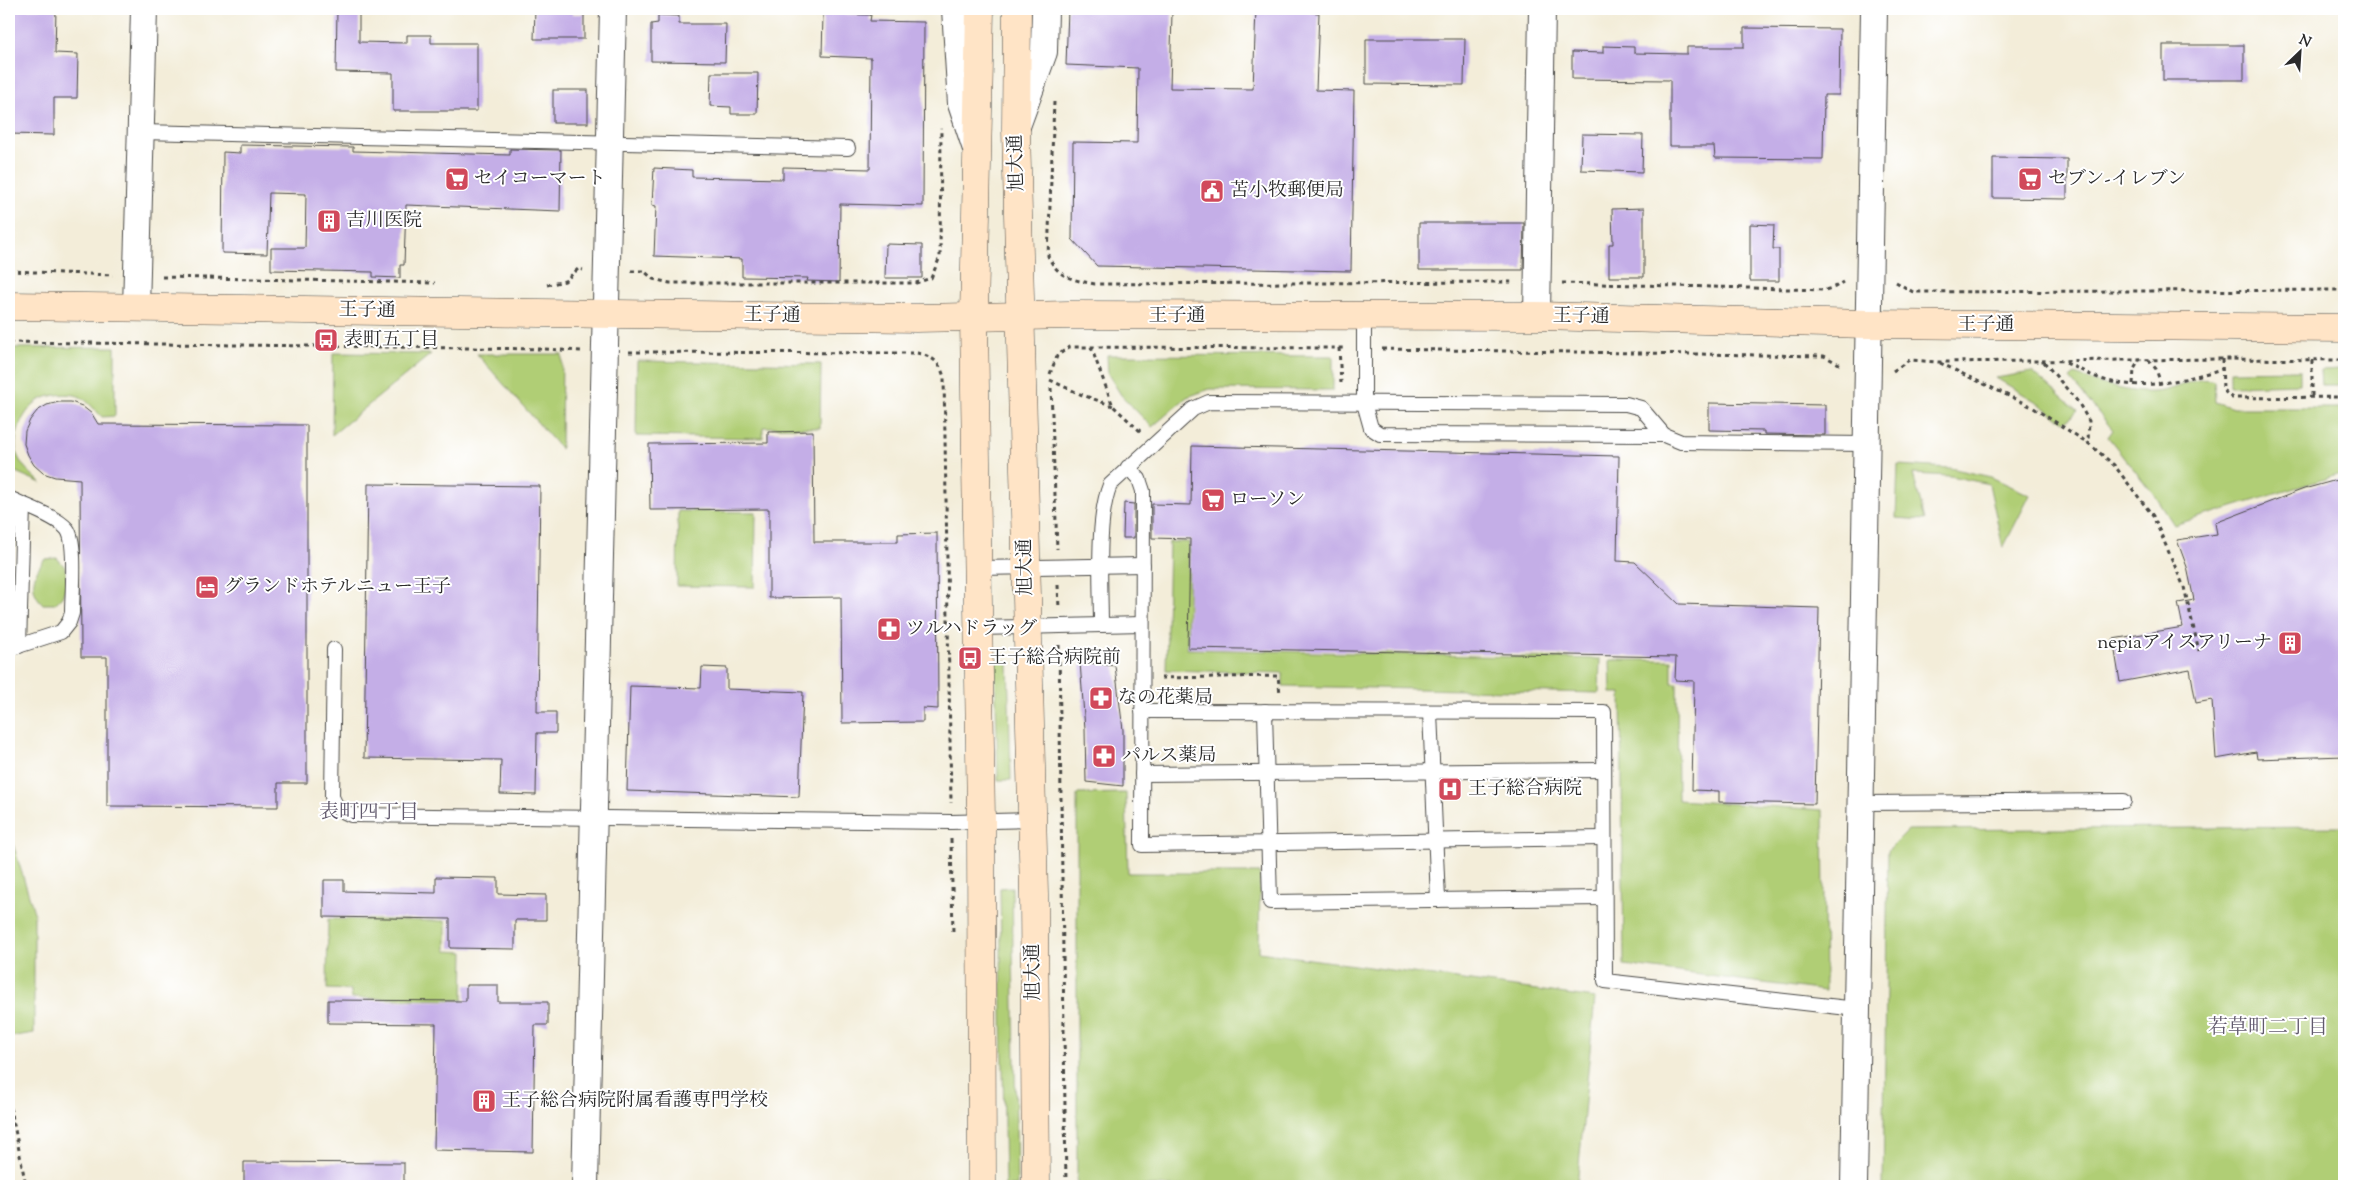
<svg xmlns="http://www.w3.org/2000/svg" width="2353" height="1195" font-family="'Sorts Mill Goudy','Noto Serif JP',serif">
<rect width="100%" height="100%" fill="#fff"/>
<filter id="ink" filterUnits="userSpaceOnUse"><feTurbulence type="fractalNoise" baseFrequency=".02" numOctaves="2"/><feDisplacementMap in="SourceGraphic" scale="10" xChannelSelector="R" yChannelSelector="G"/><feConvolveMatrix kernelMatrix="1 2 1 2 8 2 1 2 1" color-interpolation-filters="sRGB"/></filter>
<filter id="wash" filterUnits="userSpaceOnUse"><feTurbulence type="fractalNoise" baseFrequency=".0096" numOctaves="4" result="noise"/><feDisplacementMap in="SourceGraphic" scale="20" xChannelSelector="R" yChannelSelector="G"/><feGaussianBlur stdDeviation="1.12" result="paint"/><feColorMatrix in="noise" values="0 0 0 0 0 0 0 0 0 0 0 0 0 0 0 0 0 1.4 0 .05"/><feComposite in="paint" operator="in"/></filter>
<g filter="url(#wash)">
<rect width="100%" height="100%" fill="#f3edd9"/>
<g fill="#b0ce75" stroke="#6e7c50">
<path d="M115 347V416L102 417C94 409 85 397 75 395 63 393 43 395 34 404 21 416 11 440 18 457 23 468 33 475 41 483L9 469V348Z"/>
<path d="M333 353 431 354 332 435Z"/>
<path d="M477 354H562L561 449Z"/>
<path d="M1107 355 1333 356V390L1210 389 1187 397 1152 427 1121 395 1108 374Z"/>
<path d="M637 361 821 364 820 428 763 427V438L636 436Z"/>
<path d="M2344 369V385H2321L2320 370Z"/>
<path d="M2300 370V384L2230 386V371Z"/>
<path d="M2032 372 2078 411 2065 422 2035 401 1996 378Z"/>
<path d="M2075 375C2100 384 2136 396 2162 391 2179 388 2198 375 2214 381L2215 402 2233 408H2344V473L2174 525 2156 497 2108 437 2113 430 2070 379Z"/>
<path d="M1898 465 1950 468 1991 477 2030 495 2003 548 1989 484 1950 476 1913 474 1925 520 1896 518Z"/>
<path d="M678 511 756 512 755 587 677 586Z"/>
<path d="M1169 542H1189L1187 649 1600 659 1599 693 1283 686V673L1166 670Z"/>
<path d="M57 558 65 567 67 583 62 597 55 604H43C28 590 33 573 45 559Z"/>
<path d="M1610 660H1672V683H1677L1678 800 1823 810 1825 991 1624 965 1621 693H1611Z"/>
<path d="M995 661H1008L1011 780H998Z"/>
<path d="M1126 793 1128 873H1260L1259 952 1595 998 1577 1186H1077V794Z"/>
<path d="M2344 827V1186H1883L1888 850 1908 830Z"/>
<path d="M9 844H13L34 912V1033L9 1037Z"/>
<path d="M1012 887 1017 1186H1005L1000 888Z"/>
<path d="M328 919 446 921V951L464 952 463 1000 351 998V990L327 989Z"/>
</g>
<g id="blocks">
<g fill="#c4aee7">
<path d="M9 9H56L55 53 78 54 77 98H54V135L9 134Z"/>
<path d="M337 9H359V42L407 43V35H431V43H477V111H393V73L336 72Z"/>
<path d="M535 9H573V14H584V39H534Z"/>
<path d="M1068 9 1172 12 1170 88 1253 89 1256 9 1319 13 1316 90 1354 91 1351 271 1097 266 1072 239 1073 142 1137 143 1138 68 1066 65Z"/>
<path d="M823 14 871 15 870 21 924 22 923 206 840 204 839 282 807 281 808 278 742 277V259L654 256 656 206 652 205 654 168 692 170V177L783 179V167L870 169 871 58 822 56Z"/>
<path d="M658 15 679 16V24H726L725 62 651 61V24L658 23Z"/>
<path d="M1744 28 1840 29 1839 95H1824L1823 159 1715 158 1714 146H1670V80L1572 79V52L1603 53V46L1634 47V53L1687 54V47H1744Z"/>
<path d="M1366 39H1465L1464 85 1366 84Z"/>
<rect x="2163" y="45" width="81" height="35"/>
<path d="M711 73H758L757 114H731V107L710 106Z"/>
<rect x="553" y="90" width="35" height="33"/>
<path d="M1582 134 1643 135 1642 172 1581 170Z"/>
<path d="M240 145 353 147V151L510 155V149L561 150 560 211 406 205 404 265H400V278L373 277V272L271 270V248H305L306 194 269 193 267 254 222 253 223 152 240 153Z"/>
<path d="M1993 158 2067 159V199L1993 198Z"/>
<path d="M1644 208V277H1609V244H1613L1612 209Z"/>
<path d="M1419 223H1524L1523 270H1419Z"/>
<path d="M1750 224 1774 225 1773 249H1779V281H1750Z"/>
<path d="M886 244 922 245V278H885Z"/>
<path d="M59 402H71L82 406 92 414 98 424 307 425V783H278V807L107 806V657H81L80 479 55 477 43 473 34 465 28 455 24 444 25 431 30 420 37 411 47 405Z"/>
<path d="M1709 403 1825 405V435L1764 434V431L1709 430Z"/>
<path d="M813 431 814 542H898V534L937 533 938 709 923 708V722L842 723 841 597 769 598V509L650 510 649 444 768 443V432Z"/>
<path d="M1192 446 1619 456 1617 561 1635 562 1679 604 1819 608 1815 804 1719 802V791L1692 790 1694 681 1675 680 1676 657 1188 648 1190 539 1152 538V504L1191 505Z"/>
<path d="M2344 478V756L2257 759 2256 752 2216 759 2212 700 2196 703 2190 669 2120 682 2113 639 2183 627 2178 603 2194 600 2187 567 2177 540 2217 534 2215 523 2304 489Z"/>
<path d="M368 484 540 486 537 712H556V733H537L536 795 500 794 501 760 364 758Z"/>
<path d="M1124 503 1134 504V538H1123Z"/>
<path d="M1080 662 1115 666 1123 730V786L1086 782 1085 729Z"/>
<path d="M702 667 727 668V689L803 692 799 797 627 791 630 686 701 688Z"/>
<path d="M436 877 498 878V894L546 895V920H515V949L450 948V919L324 917V880H344V891L436 893Z"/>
<path d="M466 985H498V1002H548V1025H535L533 1152 434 1150 436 1024 328 1023V1000L466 1001Z"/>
<path d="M244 1162 404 1163V1186H244Z"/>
</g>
</g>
</g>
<g filter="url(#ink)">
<use href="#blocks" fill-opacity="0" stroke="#494845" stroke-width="1"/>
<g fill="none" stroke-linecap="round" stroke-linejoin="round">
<g stroke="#494845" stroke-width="16">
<g id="lane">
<path d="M140 132 848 148"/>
<path d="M1364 316V403L1371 428 1380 434 1664 435"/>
<path d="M1128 467 1139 479 1143 491 1142 845 1604 838"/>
<path d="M9 498C25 506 56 516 67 529 77 541 72 595 72 613L69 622 61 632 9 649"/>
<path d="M977 568 1143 565"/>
<path d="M1101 625C1101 587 1096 519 1110 485L1193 409 1209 402 1626 404 1641 408 1664 435 1681 442 1867 444"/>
<path d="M978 628 1142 624"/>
<path d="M19 646 23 505"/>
<path d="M334 649 332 797 338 809 351 815 951 822 1032 820"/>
<path d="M1142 711 1604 712 1605 981 1857 1009"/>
<path d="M1265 711 1270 902 1604 898"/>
<path d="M1430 712 1438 900"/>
<path d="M1142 774 1604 770"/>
<path d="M1860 803 2124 801"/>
</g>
</g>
<g stroke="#494845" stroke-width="28">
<g id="street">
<path d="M955 9 961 104 975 146"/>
<path d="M1017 126 1044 52 1045 9"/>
<path d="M136 308 144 9"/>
<path d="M1537 316 1542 9"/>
<path d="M585 1186 613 9"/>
<path d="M1854 1186 1874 9"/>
</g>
</g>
<g stroke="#494845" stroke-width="29">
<g id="secondary">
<path d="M980 9 974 317 981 821 982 1186"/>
<path d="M1017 9 1016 128 1034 895 1036 1186"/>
<path d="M9 306 916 318 1070 315 1537 316 1869 324 2344 328"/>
</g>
</g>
<g stroke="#494845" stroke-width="3" stroke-dasharray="4 4" stroke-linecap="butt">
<path d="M1054 102 1048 256C1058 278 1073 280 1095 284L1513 282"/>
<path d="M9 271 113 275"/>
<path d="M631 271H644L653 279 670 283H916L931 278 940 257 941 128"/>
<path d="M162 277 435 283"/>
<path d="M1896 282 1913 292 2344 290"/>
<path d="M1562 283 1825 290 1835 287 1843 282"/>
<path d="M547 285 565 281 578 269 583 270"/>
<path d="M9 342 543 349 581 351"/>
<path d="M1091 347 1113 406 1141 432"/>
<path d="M1339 348 1341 383"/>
<path d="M1382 349 1824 356 1843 366"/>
<path d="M629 352 917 353C933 357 939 361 944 377L951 803"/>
<path d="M2222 359 2223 390 2232 398 2344 397"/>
<path d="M2149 360 2156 369 2161 384"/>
<path d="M2312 360V397"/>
<path d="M2044 362 2078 402 2089 421 2088 443"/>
<path d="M1940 363 2032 407 2088 443 2114 465 2153 516 2184 587 2199 651"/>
<path d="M2066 363C2078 368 2089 375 2101 379 2141 392 2183 380 2222 369"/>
<path d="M1893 371 1909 360 1938 362 2222 359 2344 360"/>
<path d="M1050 374 1057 356 1069 347 1346 348"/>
<path d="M1050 380 1080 394 1113 406"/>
<path d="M2133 384 2134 369 2139 361"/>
<path d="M1051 388 1057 549"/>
<path d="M1058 585 1059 609"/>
<path d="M1059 645 1066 1186"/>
<path d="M1161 678 1278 676 1280 694"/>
<path d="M951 839 953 933"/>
<path d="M9 1099 26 1186"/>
</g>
<use href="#lane" stroke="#fff" stroke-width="14"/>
<use href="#street" stroke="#fff" stroke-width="26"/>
<use href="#secondary" stroke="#ffe4c6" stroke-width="28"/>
</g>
</g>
<defs>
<g id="supermarket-square" transform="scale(1.25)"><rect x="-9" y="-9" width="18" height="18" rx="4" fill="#d1495b" stroke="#fff"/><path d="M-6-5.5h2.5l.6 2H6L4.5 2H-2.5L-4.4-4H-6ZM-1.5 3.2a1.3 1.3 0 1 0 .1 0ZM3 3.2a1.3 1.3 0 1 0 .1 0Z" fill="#fff"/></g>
<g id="civic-square" transform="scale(1.25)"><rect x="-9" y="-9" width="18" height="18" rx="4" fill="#d1495b" stroke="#fff"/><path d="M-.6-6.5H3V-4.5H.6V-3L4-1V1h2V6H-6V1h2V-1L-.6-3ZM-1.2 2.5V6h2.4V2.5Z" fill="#fff"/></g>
<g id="building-square" transform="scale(1.25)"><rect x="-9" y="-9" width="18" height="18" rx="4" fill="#d1495b" stroke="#fff"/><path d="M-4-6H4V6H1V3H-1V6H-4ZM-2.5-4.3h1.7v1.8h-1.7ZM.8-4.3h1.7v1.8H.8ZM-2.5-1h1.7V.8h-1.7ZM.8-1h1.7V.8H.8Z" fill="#fff"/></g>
<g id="bus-square" transform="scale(1.25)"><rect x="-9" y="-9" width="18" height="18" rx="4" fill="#d1495b" stroke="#fff"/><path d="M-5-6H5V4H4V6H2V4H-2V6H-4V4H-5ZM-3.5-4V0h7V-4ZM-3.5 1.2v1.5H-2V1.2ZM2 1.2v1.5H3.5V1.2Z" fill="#fff"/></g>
<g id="hotel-square" transform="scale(1.25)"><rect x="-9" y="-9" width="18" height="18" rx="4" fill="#d1495b" stroke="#fff"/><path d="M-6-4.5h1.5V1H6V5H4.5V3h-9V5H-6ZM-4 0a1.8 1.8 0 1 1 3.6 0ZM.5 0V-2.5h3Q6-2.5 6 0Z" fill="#fff"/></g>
<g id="pharmacy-square" transform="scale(1.25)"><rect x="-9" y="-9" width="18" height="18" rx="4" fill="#d1495b" stroke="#fff"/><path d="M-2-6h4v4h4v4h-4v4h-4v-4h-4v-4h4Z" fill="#fff"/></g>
<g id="hospital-square" transform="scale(1.25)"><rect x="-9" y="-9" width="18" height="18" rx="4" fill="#d1495b" stroke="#fff"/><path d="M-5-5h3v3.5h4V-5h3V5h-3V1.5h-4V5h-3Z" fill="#fff"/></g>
</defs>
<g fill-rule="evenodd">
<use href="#supermarket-square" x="457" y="179"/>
<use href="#supermarket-square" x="2030" y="179"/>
<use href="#civic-square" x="1212" y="191"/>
<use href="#building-square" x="329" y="221"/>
<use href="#bus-square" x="326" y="340"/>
<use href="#supermarket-square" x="1213" y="500"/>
<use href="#hotel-square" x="207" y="587"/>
<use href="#pharmacy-square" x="889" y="629"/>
<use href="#building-square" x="2290" y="643"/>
<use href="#bus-square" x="970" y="658"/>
<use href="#pharmacy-square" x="1101" y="698"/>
<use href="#pharmacy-square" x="1104" y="756"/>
<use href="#hospital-square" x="1450" y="789"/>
<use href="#building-square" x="484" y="1101"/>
</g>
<g text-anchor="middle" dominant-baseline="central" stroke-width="4" stroke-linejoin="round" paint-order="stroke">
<g font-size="19" fill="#2b2b2b" stroke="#fff">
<text transform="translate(1017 163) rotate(-92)">旭大通</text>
<text transform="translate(367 311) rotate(1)">王子通</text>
<text transform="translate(772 316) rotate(1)">王子通</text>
<text x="1177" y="316">王子通</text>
<text transform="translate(1581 317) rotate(1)">王子通</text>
<text x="1986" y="325">王子通</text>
<text transform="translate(1026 567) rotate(-91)">旭大通</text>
<text transform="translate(1034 972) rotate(-91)">旭大通</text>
</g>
<g font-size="19" fill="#2b2b2b" stroke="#fff" text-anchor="start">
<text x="474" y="179">セイコーマート</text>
<text x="2048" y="179">セブン-イレブン</text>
<text x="1230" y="191">苫小牧郵便局</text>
<text x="346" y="221">吉川医院</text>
<text x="344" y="340">表町五丁目</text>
<text x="1230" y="500">ローソン</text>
<text x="224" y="587">グランドホテルニュー王子</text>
<text x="906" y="629">ツルハドラッグ</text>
<text x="2272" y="643" text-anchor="end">nepiaアイスアリーナ</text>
<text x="988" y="658">王子総合病院前</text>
<text x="1118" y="698">なの花薬局</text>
<text x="1122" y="756">パルス薬局</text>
<text x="1468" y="789">王子総合病院</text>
<text x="502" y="1101">王子総合病院附属看護専門学校</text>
</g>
<g font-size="20" fill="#61596d" stroke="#fff">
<text x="369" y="813">表町四丁目</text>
<text x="2268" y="1028">若草町二丁目</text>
</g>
</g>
<rect width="2353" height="1195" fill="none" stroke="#fff" stroke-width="30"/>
<g transform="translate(2300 52) rotate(25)" stroke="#ffffff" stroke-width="4" paint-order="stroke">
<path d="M0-4L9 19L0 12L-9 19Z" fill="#2b2b2b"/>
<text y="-8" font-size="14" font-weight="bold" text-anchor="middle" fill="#2b2b2b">N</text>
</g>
</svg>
